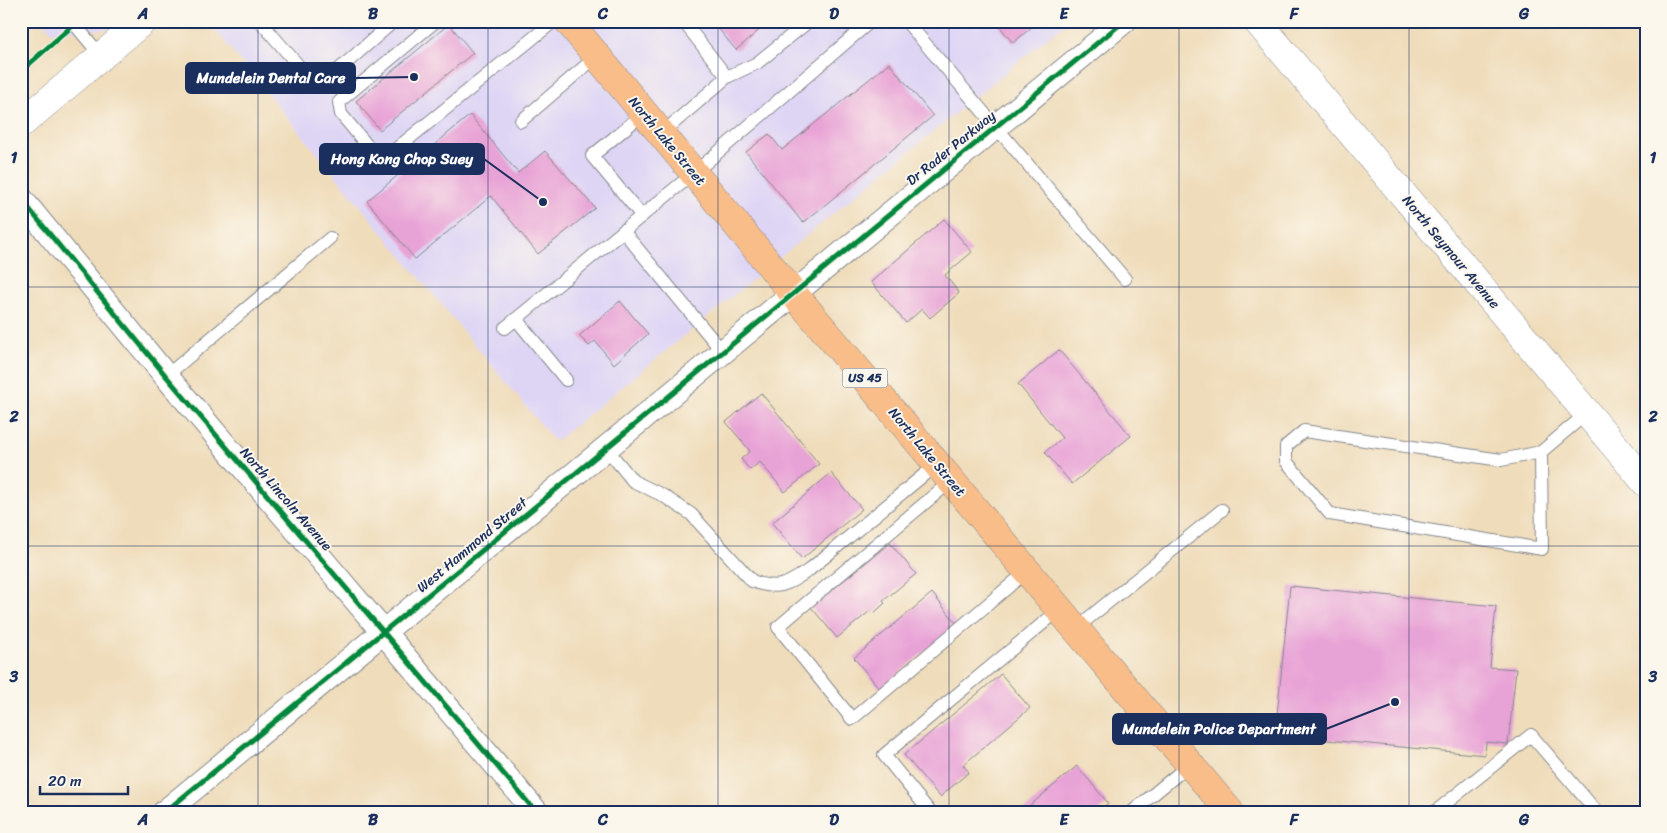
<svg xmlns="http://www.w3.org/2000/svg" width="1667" height="833" font-family="Sriracha,sans-serif">
<rect width="100%" height="100%" fill="#fbf7ec"/>
<filter id="ink" filterUnits="userSpaceOnUse"><feTurbulence type="fractalNoise" baseFrequency=".02" numOctaves="2"/><feDisplacementMap in="SourceGraphic" scale="10" xChannelSelector="R" yChannelSelector="G"/><feConvolveMatrix kernelMatrix="1 2 1 2 8 2 1 2 1" color-interpolation-filters="sRGB"/></filter>
<filter id="wash" filterUnits="userSpaceOnUse"><feTurbulence type="fractalNoise" baseFrequency=".0096" numOctaves="4" result="noise"/><feDisplacementMap in="SourceGraphic" scale="20" xChannelSelector="R" yChannelSelector="G"/><feGaussianBlur stdDeviation="1.12" result="paint"/><feColorMatrix in="noise" values="0 0 0 0 0 0 0 0 0 0 0 0 0 0 0 0 0 1.4 0 .05"/><feComposite in="paint" operator="in"/></filter>
<g filter="url(#wash)">
<rect width="100%" height="100%" fill="#efdcba"/>
<path fill="#ded5f5" d="M42 21H1068L555 442 210 24 52 32Z"/>
<g id="blocks">
<g fill="#e8a3d6">
<path d="M712 21H770L736 50Z"/>
<path d="M995 21H1039L1013 43Z"/>
<path d="M449 24 473 53 380 130 356 101Z"/>
<path d="M889 63 933 116 803 223 746 152 769 134 782 150Z"/>
<path d="M470 115 518 173 545 151 595 208 538 254 491 196 415 259 367 201Z"/>
<path d="M944 219 972 252 945 275 959 293 930 318 922 309 906 323 871 282Z"/>
<path d="M620 301 648 334 614 364 595 341 589 346 579 336Z"/>
<path d="M1059 350 1131 436 1072 484 1045 452 1062 438 1018 384Z"/>
<path d="M761 393 819 464 785 492 760 462 750 470 741 459 750 451 726 422Z"/>
<path d="M831 473 862 509 802 559 772 523Z"/>
<path d="M890 543 916 574 883 601 885 603 873 614 870 611 837 638 811 607Z"/>
<path d="M1290 586 1496 606 1490 667 1516 669 1508 744 1486 742 1485 755 1275 735Z"/>
<path d="M932 593 957 624 880 689 854 658Z"/>
<path d="M1001 674 1030 708 963 765 969 772 940 797 904 755Z"/>
<path d="M1077 766 1108 803 1098 812H1022Z"/>
</g>
</g>
</g>
<g filter="url(#ink)">
<use href="#blocks" fill-opacity="0" stroke="#85868c" stroke-width="1"/>
<g fill="none" stroke-linecap="round" stroke-linejoin="round">
<g stroke="#85868c" stroke-width="14">
<g id="service">
<path d="M72 21 101 56"/>
<path d="M260 21 303 71 319 75 336 72 394 21"/>
<path d="M436 21 339 102 341 114 375 155 385 158 554 21"/>
<path d="M683 21 727 77"/>
<path d="M906 21 1125 279"/>
<path d="M521 121 597 56"/>
<path d="M661 134 727 77 757 63 809 21"/>
<path d="M642 216 592 156 644 113"/>
<path d="M623 231 722 351"/>
<path d="M516 319 566 380"/>
<path d="M505 328 694 173 871 21"/>
<path d="M166 376 330 238"/>
<path d="M606 448 633 481 662 495 691 514 752 581C778 591 787 585 809 570L937 464"/>
<path d="M1541 452 1542 549 1330 514 1286 461V446L1304 431 1501 460 1541 452 1587 413"/>
<path d="M951 481 778 627 852 719 1027 571"/>
<path d="M1075 629 1222 510"/>
<path d="M930 812 884 755 1059 610"/>
<path d="M1132 812 1190 764"/>
<path d="M1435 812 1531 735 1597 812"/>
</g>
</g>
<g stroke="#85868c" stroke-width="26">
<g id="minor">
<path d="M21 199 166 376 536 812"/>
<path d="M165 812C486 550 803 283 1124 21"/>
</g>
</g>
<g stroke="#85868c" stroke-width="29">
<g id="tertiary">
<path d="M1257 21 1646 483"/>
<path d="M21 124 143 21"/>
</g>
</g>
<g stroke="#85868c" stroke-width="29">
<path id="primary" d="M568 21 793 293 1230 812"/>
</g>
<use href="#service" stroke="#fff" stroke-width="12"/>
<use href="#minor" stroke="#fff" stroke-width="24"/>
<use href="#tertiary" stroke="#fff" stroke-width="28"/>
<use href="#primary" stroke="#f8bd89" stroke-width="28"/>
<g stroke="#fbf7ec" stroke-width="8">
<g id="cycleway">
<path d="M21 71 78 21"/>
<path d="M21 199 166 376 536 812"/>
<path d="M165 812C486 550 803 283 1124 21"/>
</g>
</g>
<use href="#cycleway" stroke="#00873e" stroke-width="5"/>
</g>
</g>
<path fill="none" stroke="#1b2f5e" stroke-width="1" stroke-opacity="0.55" d="M258 21V812M488 21V812M718 21V812M949 21V812M1179 21V812M1409 21V812M21 287H1646M21 546H1646"/>
<g text-anchor="middle" dominant-baseline="central" stroke-width="4" stroke-linejoin="round" paint-order="stroke">
<rect fill="#fbf7ec" stroke="#5e6b89" stroke-width="1" x="842.5" y="368.5" width="45" height="19" rx="4"/>
<g font-size="12" font-weight="bold" fill="#1b2f5e">
<text x="865" y="378">US 45</text>
</g>
<g font-size="14" fill="#1b2f5e" stroke="#fbf7ec">
<text transform="translate(667 141) rotate(50)">North Lake Street</text>
<text transform="translate(951 148) rotate(-39)">Dr Rader Parkway</text>
<text transform="translate(1451 252) rotate(50)">North Seymour Avenue</text>
<text transform="translate(927 452) rotate(50)">North Lake Street</text>
<text transform="translate(286 499) rotate(49)">North Lincoln Avenue</text>
<text transform="translate(472 545) rotate(-40)">West Hammond Street</text>
</g>
</g>
<path fill="none" stroke="#1b2f5e" stroke-width="2" d="M414 77L355 78M543 202L484 159M1395 702L1326 729"/>
<g fill="#1b2f5e" stroke="#fbf7ec" stroke-width="2">
<circle cx="414" cy="77" r="5"/>
<circle cx="543" cy="202" r="5"/>
<circle cx="1395" cy="702" r="5"/>
</g>
<g fill="#1b2f5e" stroke="#1b2f5e" stroke-width="2">
<rect x="186" y="63" width="169" height="30" rx="5"/>
<rect x="320" y="144" width="164" height="30" rx="5"/>
<rect x="1113" y="714" width="213" height="30" rx="5"/>
</g>
<g font-size="15" text-anchor="middle" font-weight="bold" fill="#fff">
<text x="271" y="83">Mundelein Dental Care</text>
<text x="402" y="164">Hong Kong Chop Suey</text>
<text x="1219" y="734">Mundelein Police Department</text>
</g>
<rect width="1667" height="833" fill="none" stroke="#fbf7ec" stroke-width="55"/>
<path d="M40 786v8h88v-8" fill="none" stroke="#1b2f5e" stroke-width="2.5"/>
<text x="48" y="786" font-size="15" fill="#1b2f5e" stroke="#fbf7ec" stroke-width="4" paint-order="stroke">20 m</text>
<rect x="28" y="28" width="1612" height="778" fill="none" stroke="#1b2f5e" stroke-width="2"/>
<g font-size="16" text-anchor="middle" font-weight="bold" fill="#1b2f5e">
<text x="143" y="19">A</text>
<text x="373" y="19">B</text>
<text x="603" y="19">C</text>
<text x="834" y="19">D</text>
<text x="1064" y="19">E</text>
<text x="1294" y="19">F</text>
<text x="1524" y="19">G</text>
<text x="14" y="163">1</text>
<text x="1653" y="163">1</text>
<text x="14" y="422">2</text>
<text x="1653" y="422">2</text>
<text x="14" y="682">3</text>
<text x="1653" y="682">3</text>
<text x="143" y="825">A</text>
<text x="373" y="825">B</text>
<text x="603" y="825">C</text>
<text x="834" y="825">D</text>
<text x="1064" y="825">E</text>
<text x="1294" y="825">F</text>
<text x="1524" y="825">G</text>
</g>
</svg>
